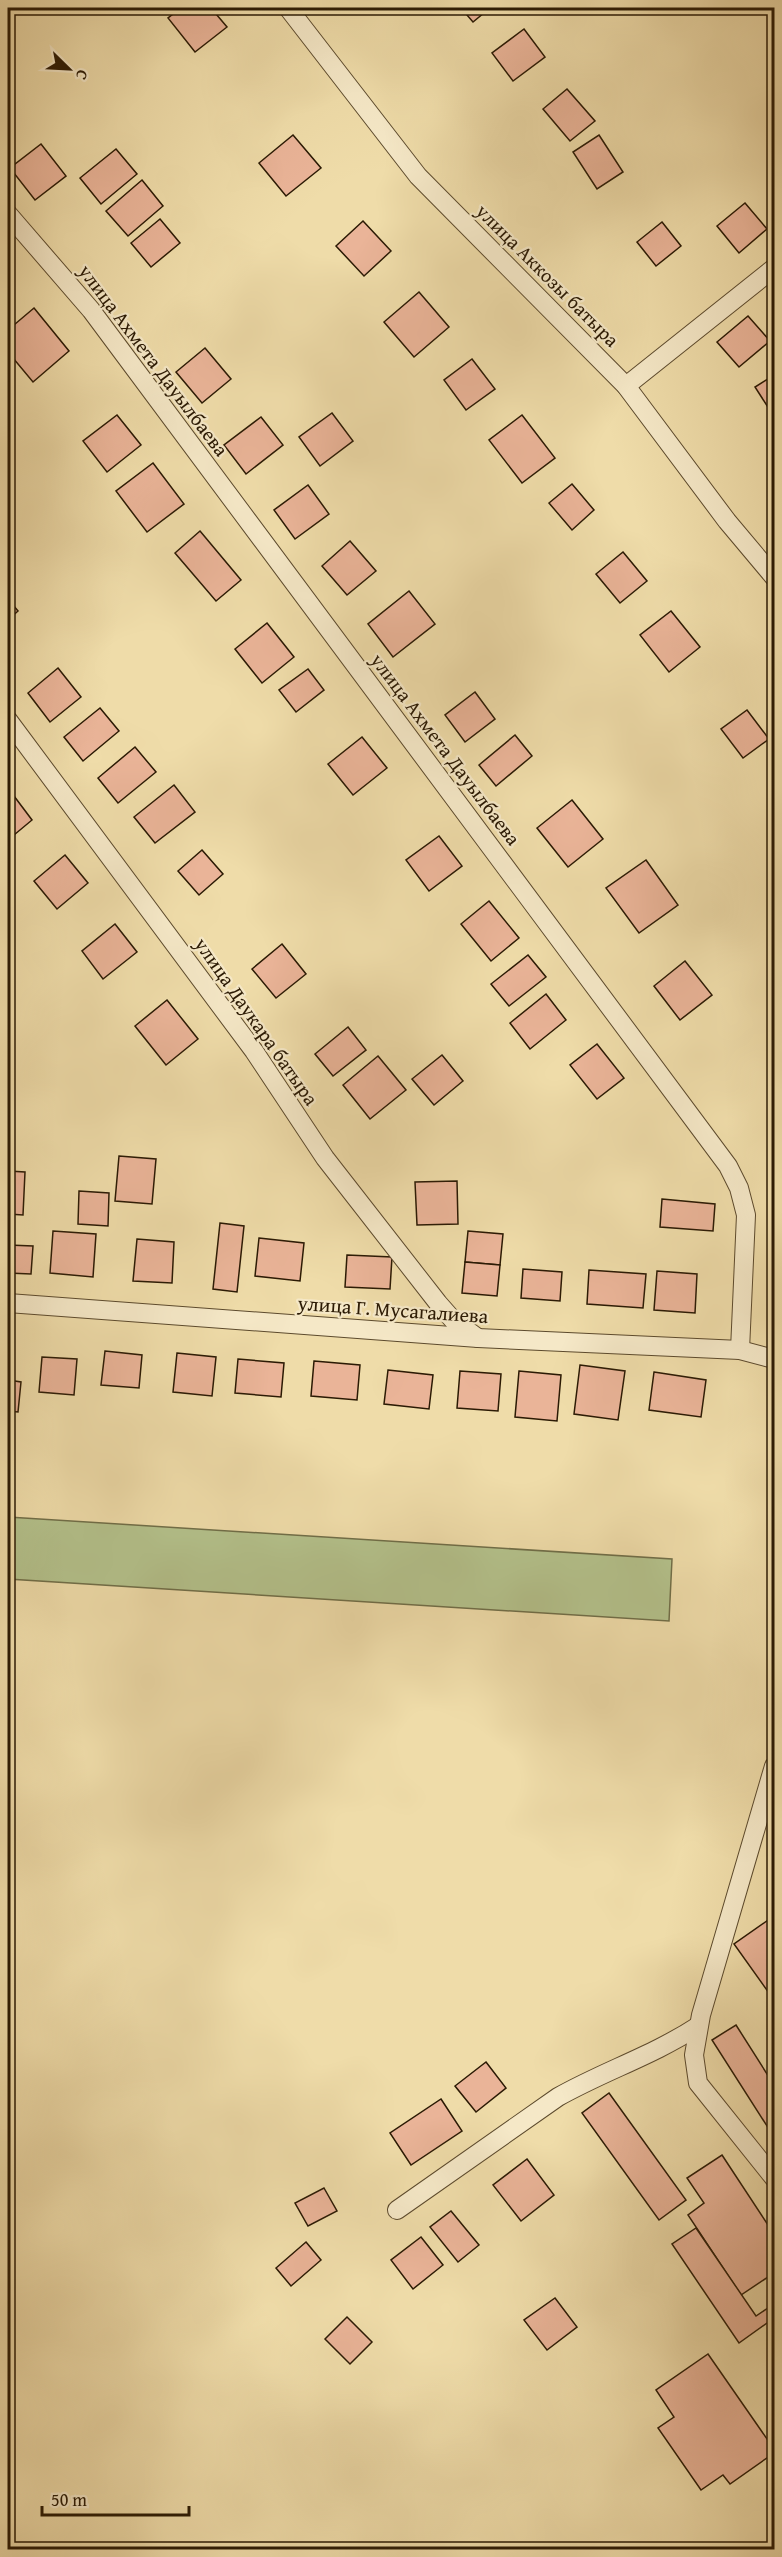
<svg xmlns="http://www.w3.org/2000/svg" width="782" height="2557" font-family="'Gentium Book Plus',serif">
<rect width="100%" height="100%" fill="#efdca9"/>
<filter id="stains"><feTurbulence type="fractalNoise" baseFrequency=".00333" numOctaves="4"/><feColorMatrix values="0 0 0 0 .2 0 0 0 0 .09 0 0 0 0 .02 0 0 0 .5 -.17"/></filter>
<radialGradient id="worn" r=".72"><stop offset=".6" stop-color="#630" stop-opacity="0"/><stop offset="1" stop-color="#630" stop-opacity=".3"/></radialGradient>
<path fill="#b4c28c" stroke="#706e48" stroke-width="1.5" d="M8 1517 672 1559 669 1621 8 1579Z"/>
<g fill="#eab498" stroke="#2b1a04" stroke-width="1.5">
<path d="M181 8H211L227 27 195 52 168 18Z"/>
<path d="M461 8H490L473 22Z"/>
<path d="M524 29 545 57 513 81 492 53Z"/>
<path d="M567 89 595 121 570 141 543 109Z"/>
<path d="M293 135 321 168 286 196 259 163Z"/>
<path d="M599 135 623 172 597 189 573 152Z"/>
<path d="M41 144 66 176 35 200 10 168Z"/>
<path d="M116 149 137 174 101 204 80 178Z"/>
<path d="M142 180 163 206 128 236 106 211Z"/>
<path d="M745 203 767 229 739 253 717 226Z"/>
<path d="M160 219 180 243 151 267 131 243Z"/>
<path d="M363 221 391 251 364 276 336 246Z"/>
<path d="M662 222 681 246 656 266 637 242Z"/>
<path d="M419 292 449 327 414 357 384 322Z"/>
<path d="M34 308 69 351 33 382 8 352V330Z"/>
<path d="M748 316 770 341 739 367 717 342Z"/>
<path d="M205 348 231 379 202 403 176 372Z"/>
<path d="M472 359 495 389 466 410 444 380Z"/>
<path d="M774 375V414L773 415 755 387Z"/>
<path d="M332 413 353 441 320 466 299 437Z"/>
<path d="M117 415 141 445 107 472 83 441Z"/>
<path d="M522 415 555 458 522 483 489 440Z"/>
<path d="M261 417 283 445 246 474 224 445Z"/>
<path d="M153 463 184 504 147 532 116 491Z"/>
<path d="M572 484 594 510 572 530 549 503Z"/>
<path d="M308 485 329 514 295 539 274 510Z"/>
<path d="M200 531 241 580 216 601 175 553Z"/>
<path d="M350 541 376 571 347 595 322 566Z"/>
<path d="M623 552 647 581 620 603 596 574Z"/>
<path d="M409 591 435 624 393 657 368 624Z"/>
<path d="M8 599 18 611 8 620Z"/>
<path d="M671 611 700 647 669 672 640 635Z"/>
<path d="M267 623 294 657 262 683 235 649Z"/>
<path d="M58 668 81 697 50 722 28 693Z"/>
<path d="M308 669 324 690 296 712 279 690Z"/>
<path d="M475 692 495 719 465 742 445 715Z"/>
<path d="M100 708 119 731 83 761 64 737Z"/>
<path d="M747 710 769 739 743 758 721 729Z"/>
<path d="M515 735 532 756 496 786 479 765Z"/>
<path d="M362 737 387 768 353 795 328 764Z"/>
<path d="M135 747 156 772 118 803 98 778Z"/>
<path d="M174 785 195 812 155 843 134 817Z"/>
<path d="M8 788 32 820 8 840Z"/>
<path d="M572 800 603 839 568 867 537 828Z"/>
<path d="M439 836 462 866 429 891 406 860Z"/>
<path d="M202 850 223 874 199 895 178 871Z"/>
<path d="M65 855 88 883 57 909 34 881Z"/>
<path d="M646 860 678 905 639 933 606 888Z"/>
<path d="M489 901 519 938 491 961 461 924Z"/>
<path d="M115 924 137 952 103 979 82 951Z"/>
<path d="M282 944 306 974 276 998 252 969Z"/>
<path d="M528 955 546 977 509 1006 491 984Z"/>
<path d="M685 961 712 995 680 1020 654 986Z"/>
<path d="M546 994 566 1020 530 1049 510 1023Z"/>
<path d="M167 1000 198 1039 166 1065 135 1026Z"/>
<path d="M348 1027 366 1050 333 1076 315 1054Z"/>
<path d="M597 1044 624 1078 597 1099 570 1065Z"/>
<path d="M442 1055 463 1081 434 1105 412 1079Z"/>
<path d="M378 1056 406 1090 370 1119 343 1085Z"/>
<path d="M119 1156 156 1159 152 1204 115 1201Z"/>
<path d="M8 1171 25 1172 23 1215 8 1214Z"/>
<path d="M457 1181 458 1224 417 1225 415 1182Z"/>
<path d="M79 1191 109 1193 108 1226 78 1224Z"/>
<path d="M662 1199 715 1204 713 1231 660 1227Z"/>
<path d="M220 1223 244 1226 237 1292 213 1289Z"/>
<path d="M53 1231 96 1234 93 1277 50 1273Z"/>
<path d="M468 1231 503 1234 500 1265 465 1262Z"/>
<path d="M259 1238 304 1243 300 1281 255 1276Z"/>
<path d="M137 1239 174 1242 172 1283 133 1281Z"/>
<path d="M8 1245 33 1246 31 1274 8 1273Z"/>
<path d="M347 1255 392 1257 390 1289 345 1287Z"/>
<path d="M465 1262 500 1265 497 1296 462 1293Z"/>
<path d="M523 1269 562 1272 560 1301 521 1298Z"/>
<path d="M589 1270 646 1274 643 1308 587 1304Z"/>
<path d="M657 1271 697 1274 695 1313 654 1310Z"/>
<path d="M105 1351 142 1355 139 1388 101 1385Z"/>
<path d="M177 1353 216 1357 212 1396 173 1392Z"/>
<path d="M42 1357 77 1359 74 1395 39 1392Z"/>
<path d="M238 1359 284 1363 281 1397 235 1393Z"/>
<path d="M314 1361 360 1365 357 1400 311 1396Z"/>
<path d="M580 1365 625 1371 618 1420 574 1414Z"/>
<path d="M388 1370 433 1375 429 1409 384 1404Z"/>
<path d="M460 1371 501 1374 498 1411 457 1408Z"/>
<path d="M519 1371 561 1375 557 1421 515 1417Z"/>
<path d="M654 1372 706 1380 701 1417 649 1410Z"/>
<path d="M8 1380 21 1382 18 1412 8 1411Z"/>
<path d="M771 1918 774 1923V2000L734 1944Z"/>
<path d="M736 2025 774 2085V2137L712 2040Z"/>
<path d="M486 2062 506 2088 476 2112 455 2086Z"/>
<path d="M609 2093 686 2200 659 2220 582 2113Z"/>
<path d="M441 2099 462 2131 411 2165 390 2133Z"/>
<path d="M722 2155 774 2234V2273L741 2295 688 2215 704 2203 687 2178Z"/>
<path d="M527 2159 554 2195 521 2221 493 2185Z"/>
<path d="M324 2188 337 2211 308 2226 295 2203Z"/>
<path d="M451 2211 479 2245 458 2262 430 2227Z"/>
<path d="M696 2228 756 2316 768 2308 774 2318 739 2343 672 2244Z"/>
<path d="M421 2237 443 2265 413 2289 391 2260Z"/>
<path d="M306 2242 321 2260 291 2286 276 2268Z"/>
<path d="M555 2298 577 2327 547 2350 524 2320Z"/>
<path d="M347 2317 372 2342 350 2364 325 2339Z"/>
<path d="M708 2354 774 2449V2453L730 2484 723 2475 701 2490 658 2428 674 2417 656 2390Z"/>
</g>
<g fill="none" stroke-linecap="round" stroke-linejoin="round">
<g stroke="#5c4a2d" stroke-width="20">
<g id="minor">
<path d="M288 8 418 176 626 386 727 521 774 577"/>
<path d="M8 214 91 310 728 1166 739 1188 746 1215 740 1350"/>
<path d="M626 386 774 268"/>
<path d="M8 720 254 1051 325 1158 438 1303 453 1320 478 1338"/>
<path d="M8 1303 478 1338 740 1350 774 1359"/>
<path d="M774 1766 701 2015 694 2055 698 2083 774 2178"/>
<path d="M397 2210 558 2097C604 2071 654 2055 698 2026"/>
</g>
</g>
<use href="#minor" stroke="#f5e8c7" stroke-width="18"/>
</g>
<g text-anchor="middle" dominant-baseline="central" stroke-width="4.5" stroke-linejoin="round" paint-order="stroke">
<g font-size="20" fill="#2b1a04" stroke="#f5e8c7">
<text transform="translate(548 275) rotate(45)">улица Аккозы батыра</text>
<text transform="translate(154 360) rotate(53)">улица Ахмета Дауылбаева</text>
<text transform="translate(446 749) rotate(53)">улица Ахмета Дауылбаева</text>
<text transform="translate(257 1021) rotate(55)">улица Даукара батыра</text>
<text transform="translate(393 1309) rotate(4)">улица Г. Мусагалиева</text>
</g>
</g>
<rect width="782" height="2557" fill="none" stroke="#efdca9" stroke-width="30"/>
<rect x="9" y="9" width="764" height="2539" fill="none" stroke="#2b1a04" stroke-width="3"/>
<rect x="15" y="15" width="752" height="2527" fill="none" stroke="#2b1a04" stroke-width="1.5"/>
<g transform="translate(69 69) rotate(114)" stroke="#f5e8c7" stroke-width="4.5" paint-order="stroke">
<path d="M0-4.5L10 22L0 15L-10 22Z" fill="#2b1a04"/>
<text y="-9" font-size="16" font-weight="bold" text-anchor="middle" fill="#2b1a04">С</text>
</g>
<path d="M42 2506v9h147v-9" fill="none" stroke="#2b1a04" stroke-width="3"/>
<text x="51" y="2506" font-size="18" fill="#2b1a04" stroke="#f5e8c7" stroke-width="4.5" paint-order="stroke">50 m</text>
<rect width="100%" height="100%" filter="url(#stains)"/>
<rect width="100%" height="100%" fill="url(#worn)"/>
</svg>
